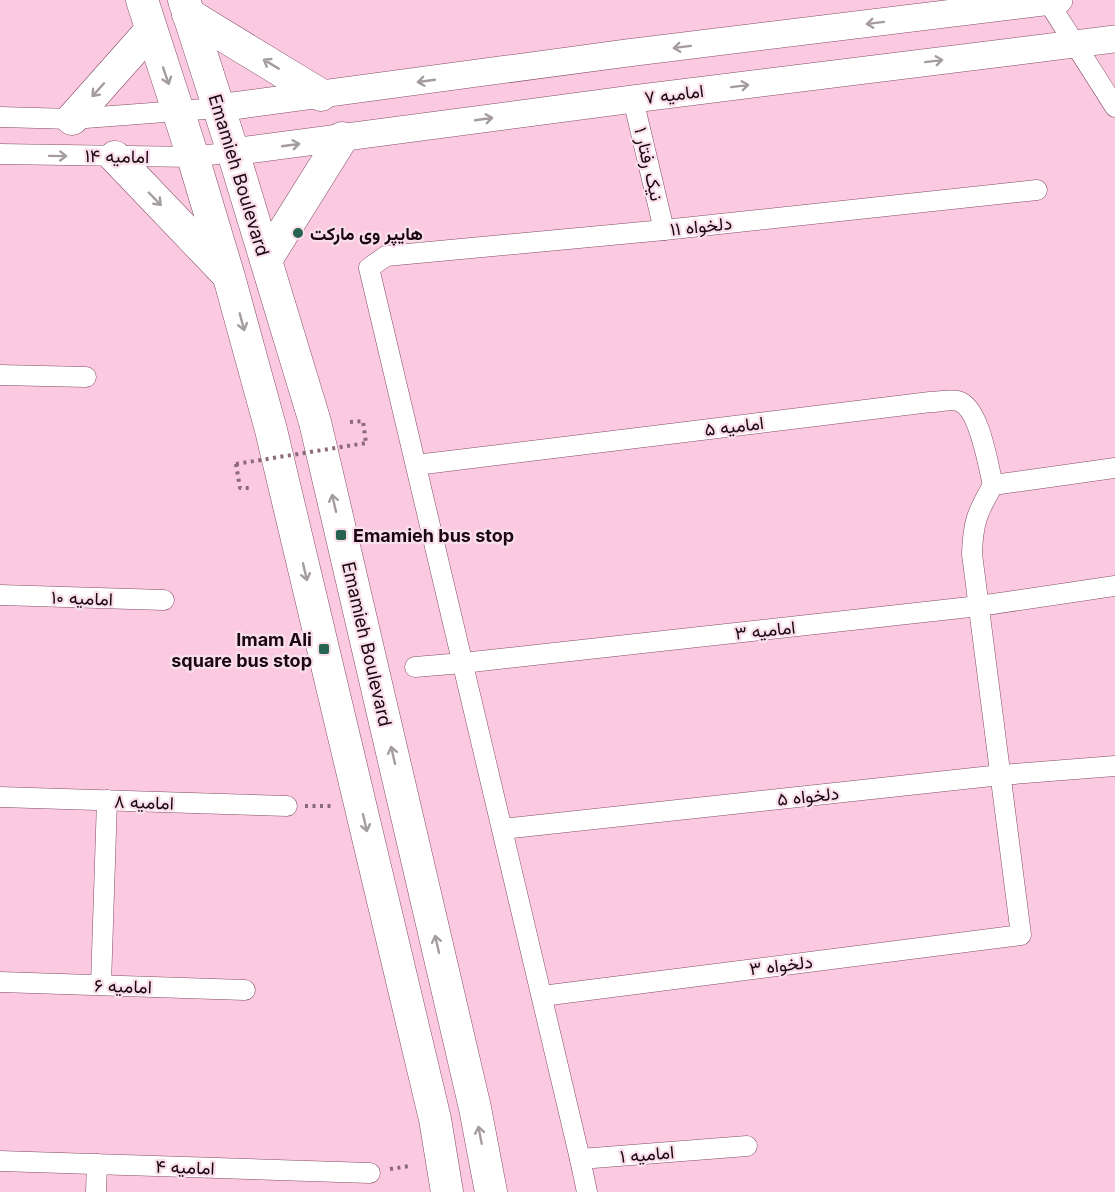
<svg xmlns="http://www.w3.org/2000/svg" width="1115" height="1192" font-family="Inter,Vazirmatn,sans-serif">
<rect width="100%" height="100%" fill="#fccae0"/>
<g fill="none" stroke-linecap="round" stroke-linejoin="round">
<g stroke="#814c66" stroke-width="21">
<g id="street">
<path d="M1047 0 1115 107"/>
<path d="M633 99 664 230"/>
<path d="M0 117 72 119 218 108"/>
<path d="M0 154 193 157 233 152"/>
<path d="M0 375 86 377"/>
<path d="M416 465 930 402C938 402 951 399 958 401 980 407 988 466 993 485"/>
<path d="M0 595 164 600"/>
<path d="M415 667 463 663 979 606 1115 586"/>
<path d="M0 797 287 806"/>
<path d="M502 829 1001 775 1115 766"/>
<path d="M0 982 245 990"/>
<path d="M101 985 107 800"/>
<path d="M542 996 1021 935 972 554C973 522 977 513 993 485L1115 468"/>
<path d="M580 1159 369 268 386 256 664 230 1037 190"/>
<path d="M0 1161 370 1173"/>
<path d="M96 1192 97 1164"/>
<path d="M587 1192 580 1159 747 1146"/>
</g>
</g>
<g stroke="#814c66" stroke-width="28">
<g id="secondary">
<path d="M218 108 627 53 1059 0"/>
<path d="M233 152 633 99 1115 39"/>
</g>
</g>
<g stroke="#814c66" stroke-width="33">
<g id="primary">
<path d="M142 0 193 157 229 277 271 430 435 1119 447 1192"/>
<path d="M184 0 233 152 315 422 475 1108 491 1192"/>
<path d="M188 14 321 95"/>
<path d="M72 119 151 30"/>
<path d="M115 157 226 273"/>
<path d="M266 260 342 138"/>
</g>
</g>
<g stroke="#8d6a7a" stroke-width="4" stroke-dasharray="3 4.5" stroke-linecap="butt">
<path d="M350 422 363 421 366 443"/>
<path d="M236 464 240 488H250"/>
<path d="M305 806H331"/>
<path d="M390 1169 410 1166"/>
</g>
<use href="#street" stroke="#fff" stroke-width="20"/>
<use href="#secondary" stroke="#fff" stroke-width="27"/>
<use href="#primary" stroke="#fff" stroke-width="32"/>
<path stroke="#8d6a7a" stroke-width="4" stroke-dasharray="3 4.5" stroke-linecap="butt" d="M236 464 366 443"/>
</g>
<defs><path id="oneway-shaft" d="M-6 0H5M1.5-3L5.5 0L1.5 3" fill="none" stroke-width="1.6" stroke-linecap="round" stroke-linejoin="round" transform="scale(1.5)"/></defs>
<g stroke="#a49ca0">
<use href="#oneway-shaft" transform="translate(875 23) rotate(173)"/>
<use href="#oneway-shaft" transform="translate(682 47) rotate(173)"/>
<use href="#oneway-shaft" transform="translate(934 61) rotate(-7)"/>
<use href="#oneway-shaft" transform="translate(271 64) rotate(-149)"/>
<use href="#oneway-shaft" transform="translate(166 76) rotate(71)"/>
<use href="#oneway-shaft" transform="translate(426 81) rotate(172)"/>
<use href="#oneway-shaft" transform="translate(740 86) rotate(-7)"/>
<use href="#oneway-shaft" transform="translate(98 90) rotate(132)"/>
<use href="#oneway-shaft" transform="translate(484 119) rotate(-8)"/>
<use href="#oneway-shaft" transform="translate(291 145) rotate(-8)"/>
<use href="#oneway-shaft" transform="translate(58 156) rotate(1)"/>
<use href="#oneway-shaft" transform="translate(155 199) rotate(46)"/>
<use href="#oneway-shaft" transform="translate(242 322) rotate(75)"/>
<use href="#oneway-shaft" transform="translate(334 503) rotate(-103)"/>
<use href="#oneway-shaft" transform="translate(305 572) rotate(77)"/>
<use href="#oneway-shaft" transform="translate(393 755) rotate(-103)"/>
<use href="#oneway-shaft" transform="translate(365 823) rotate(77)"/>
<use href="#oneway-shaft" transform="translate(437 944) rotate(-103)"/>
<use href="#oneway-shaft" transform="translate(480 1135) rotate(-101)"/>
</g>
<g fill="#266451" stroke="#f9dfea" stroke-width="2">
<circle cx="298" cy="233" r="6"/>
<rect x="335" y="529" width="12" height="12" rx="3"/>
<rect x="318" y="643" width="12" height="12" rx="3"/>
</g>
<g text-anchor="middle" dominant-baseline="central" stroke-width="4.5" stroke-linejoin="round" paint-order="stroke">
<g font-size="18" fill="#1b0711" stroke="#f9dfea">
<text transform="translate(674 94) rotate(-7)">امامیه ۷</text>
<text transform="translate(117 156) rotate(1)">امامیه ۱۴</text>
<text transform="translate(649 164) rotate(77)">نیک رفتار ۱</text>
<text transform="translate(239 175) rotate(73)">Emamieh Boulevard</text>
<text transform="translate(701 226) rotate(-6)">دلخواه ۱۱</text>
<text transform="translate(734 426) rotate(-7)">امامیه ۵</text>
<text transform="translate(82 598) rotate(2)">امامیه ۱۰</text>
<text transform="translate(765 630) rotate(-6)">امامیه ۳</text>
<text transform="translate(367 644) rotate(77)">Emamieh Boulevard</text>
<text transform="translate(808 796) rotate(-6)">دلخواه ۵</text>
<text transform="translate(144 802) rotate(2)">امامیه ۸</text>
<text transform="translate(781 965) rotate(-7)">دلخواه ۳</text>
<text transform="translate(123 986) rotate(2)">امامیه ۶</text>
<text transform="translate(647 1154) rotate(-5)">امامیه ۱</text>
<text transform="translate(185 1167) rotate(2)">امامیه ۴</text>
</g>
<g font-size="18" font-weight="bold" fill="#1b0711" stroke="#f9dfea" text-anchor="start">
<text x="310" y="233">هایپر وی مارکت</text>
<text x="353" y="535">Emamieh bus stop</text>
<text x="312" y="639" text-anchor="end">Imam Ali<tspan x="312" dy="21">square bus stop</tspan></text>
</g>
</g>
</svg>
